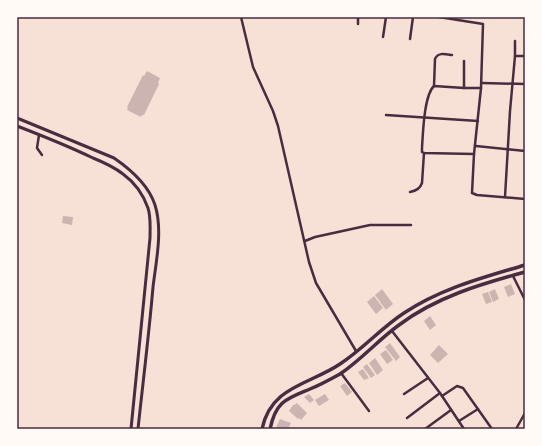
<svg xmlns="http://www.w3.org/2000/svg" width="542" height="446" font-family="'PT Sans',sans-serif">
<rect width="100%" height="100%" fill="#f7e1d7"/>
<g fill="#ccb4b1">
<path d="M147 71 160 78 158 83 159 84 144 115H142L141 117 127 110 128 108 127 107 143 75 144 76Z"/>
<path d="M63 216 73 217 72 225 62 223Z"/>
<path d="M511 284 515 294 508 297 504 287Z"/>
<path d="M382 289 393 304 386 310 375 295Z"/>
<path d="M495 289 499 299 493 302 489 292Z"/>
<path d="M488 292 492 302 486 304 482 294Z"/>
<path d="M374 296 383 308 376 314 367 302Z"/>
<path d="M430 316 436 325 430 330 424 321Z"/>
<path d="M390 343 400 357 396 361 385 347Z"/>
<path d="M439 345 448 354 438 363 430 355Z"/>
<path d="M386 350 393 360 387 364 380 354Z"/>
<path d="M375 358 383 370 377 375 369 363Z"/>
<path d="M367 364 375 375 371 378 363 367Z"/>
<path d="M363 369 369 378 364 380 358 372Z"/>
<path d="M345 383 352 392 347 396 340 386Z"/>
<path d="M309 394 314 400 310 403 304 397Z"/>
<path d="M325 394 329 400 319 406 315 400Z"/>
<path d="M297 403 307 413 301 420 299 418 298 419 289 411 293 405H294Z"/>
<path d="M280 419 291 423 288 429 276 428Z"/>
</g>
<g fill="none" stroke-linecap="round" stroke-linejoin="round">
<g stroke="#4a2c40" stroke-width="2.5">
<path d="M241 17 253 67 273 111 278 126 309 262 316 283 356 351"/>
<path d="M358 17V24"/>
<path d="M439 17 483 24 481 88 474 154 472 193 477 195 525 199"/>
<path d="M383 37 386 17"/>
<path d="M410 39 413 17"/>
<path d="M515 56H525"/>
<path d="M464 61V88"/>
<path d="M482 83 525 84"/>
<path d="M434 86 435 59C438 52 445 54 452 55"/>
<path d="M386 115 478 121"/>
<path d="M39 135 37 148 42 155"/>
<path d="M476 146 525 151"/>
<path d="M474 154 424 153 422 152V148C423 133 424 95 434 86L464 88H481"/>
<path d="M410 192C416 191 420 189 422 183L424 153"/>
<path d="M505 197 510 111 515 56V41"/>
<path d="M305 241 315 237 370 225H411"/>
<path d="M513 276 525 300"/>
<path d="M392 331 440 393 464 429"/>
<path d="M341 373 369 411"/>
<path d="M404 394 428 378"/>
<path d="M442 396 457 386 463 388 492 429"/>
<path d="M407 418 440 393"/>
<path d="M459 421 478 409"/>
<path d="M425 429 451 410"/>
<path d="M516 429 525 413"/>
</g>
<g stroke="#4a2c40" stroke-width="3">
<path d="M17 118 114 158C130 169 149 186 155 205 163 230 156 262 153 287 149 334 143 382 138 429"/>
<path d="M17 126C43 136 68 146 93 158 103 162 114 167 123 174 134 182 143 194 148 208 151 217 150 228 150 238L131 429"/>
</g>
<g stroke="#4a2c40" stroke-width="3.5">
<path d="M262 429C271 386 309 385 340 364 363 349 381 328 404 313 442 288 482 278 525 265"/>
<path d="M270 429C276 401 286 399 310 389 320 385 331 379 340 374 361 360 378 340 399 325 436 297 481 284 525 272"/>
</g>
</g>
<rect width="542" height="446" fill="none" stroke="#fffaf5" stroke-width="36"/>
<rect x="18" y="18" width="506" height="410" fill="none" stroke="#4a2c40" stroke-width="1.5"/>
</svg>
